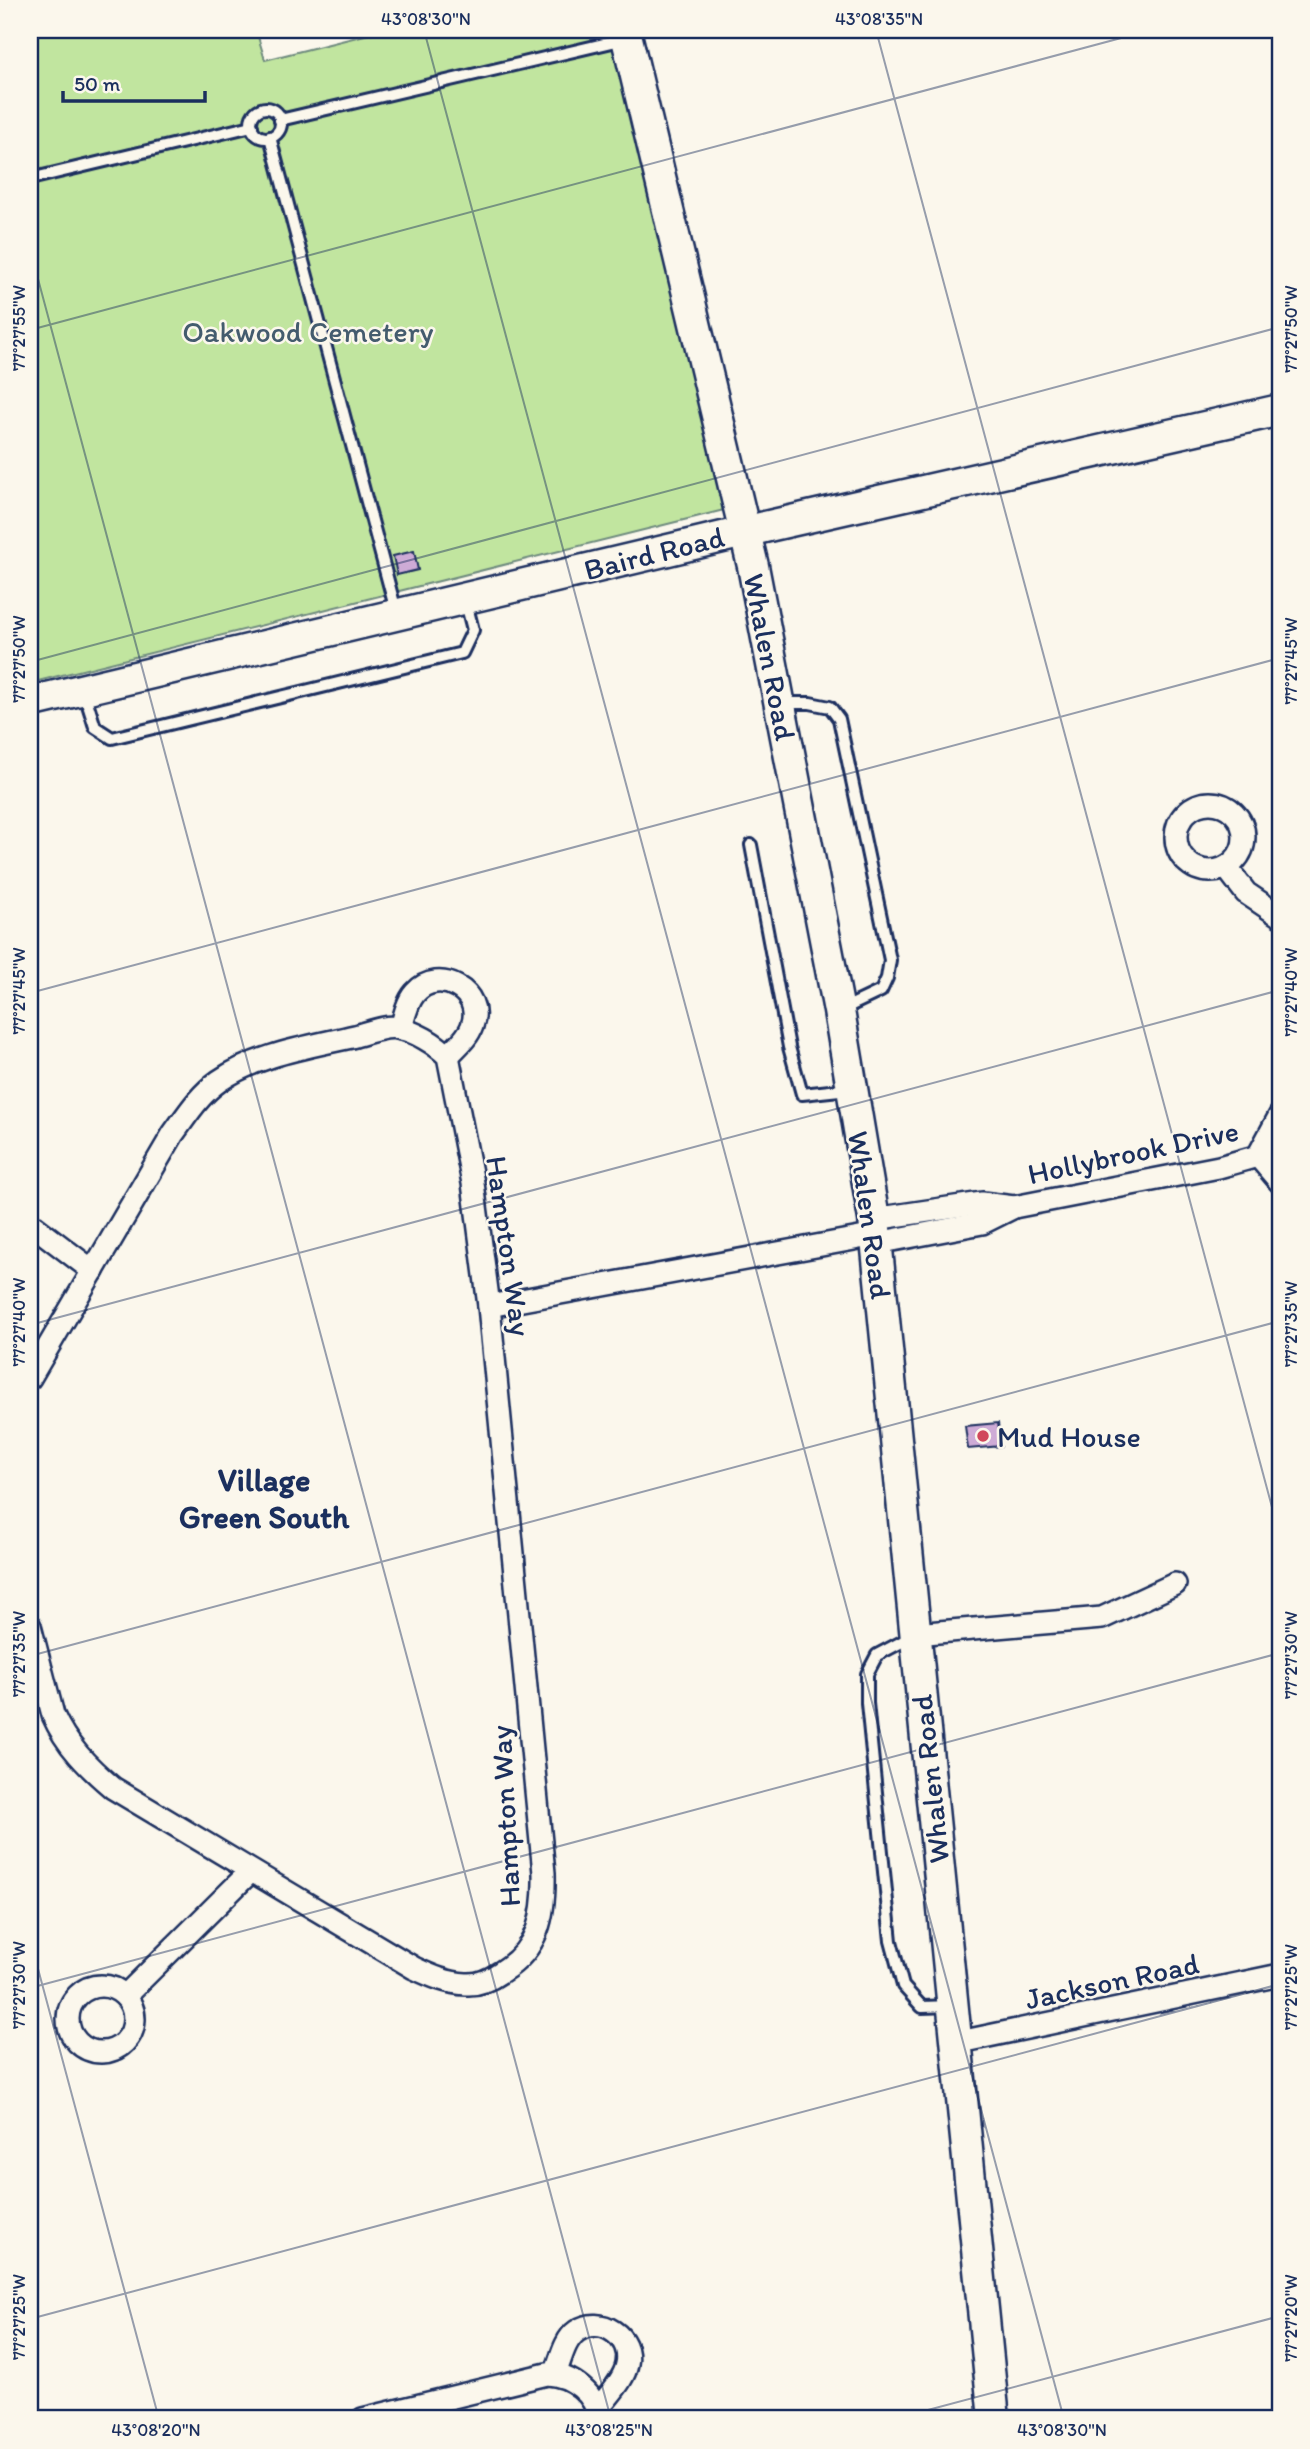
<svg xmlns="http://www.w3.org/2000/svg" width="1310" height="2449" font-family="Itim,sans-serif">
<rect width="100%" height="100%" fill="#fbf7ec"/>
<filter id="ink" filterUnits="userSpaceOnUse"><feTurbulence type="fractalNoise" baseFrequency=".0143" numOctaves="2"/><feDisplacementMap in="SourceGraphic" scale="14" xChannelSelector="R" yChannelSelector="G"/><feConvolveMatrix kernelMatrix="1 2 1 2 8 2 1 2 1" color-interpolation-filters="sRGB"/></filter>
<g filter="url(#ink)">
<path fill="#c1e59f" stroke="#6e8a7e" stroke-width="2" d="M30 30H256L265 60 385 30H609L724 510 30 683Z"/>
<g fill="#ceabd6" stroke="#1b2f5e" stroke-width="2">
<path d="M414 551 418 570 397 575 393 556Z"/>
<path d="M998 1423 1001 1446 968 1449 965 1426Z"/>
</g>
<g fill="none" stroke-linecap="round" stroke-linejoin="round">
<g stroke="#1b2f5e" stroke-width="16">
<g id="lane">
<circle cx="266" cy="123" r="15"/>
<path d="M280 120 625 39"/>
<path d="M270 137 396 611"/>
<path d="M30 179 252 126"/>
<path d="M84 692 95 727 112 738 462 653 473 630 465 599"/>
<path d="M783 703H810L830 707 839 719 890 960 887 978 881 991 841 1010"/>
<path d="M751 845 789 1047 802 1094 849 1089"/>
<path d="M913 1636 877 1655 867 1674V1703L891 1941 903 1986 922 2007 952 2006"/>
</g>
</g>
<g stroke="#1b2f5e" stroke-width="26">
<g id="street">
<circle cx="1210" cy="837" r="34"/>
<path d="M1226 867 1246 893 1280 916"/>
<path d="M401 1029C404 1017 407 1002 415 993 438 966 485 992 472 1026 468 1038 456 1047 448 1056"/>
<path d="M1258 1156 1280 1182"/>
<path d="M874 1219 982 1203 1014 1207"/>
<path d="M30 1223 93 1271"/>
<path d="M877 1243 982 1223 1014 1207 1219 1167 1258 1156 1280 1115"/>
<path d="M489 1306 876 1235"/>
<path d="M30 1378 173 1134C187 1115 199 1095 219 1081 258 1054 309 1047 355 1036 368 1033 385 1025 397 1028 415 1031 436 1044 448 1056L473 1183 489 1306 544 1873C545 1915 539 1949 501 1972 491 1979 478 1985 466 1984 447 1983 431 1976 414 1968L113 1788C88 1767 66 1745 53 1715L30 1626"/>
<path d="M915 1634 1102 1618 1175 1584"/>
<circle cx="101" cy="2019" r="33"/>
<path d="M125 1996 250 1872"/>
<path d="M955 2043 1280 1975"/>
<path d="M555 2374C561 2360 564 2340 577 2331 601 2315 633 2337 627 2364 624 2381 607 2396 598 2410"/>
<path d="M363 2419 547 2374C571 2375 597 2394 598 2419"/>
</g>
</g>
<g stroke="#1b2f5e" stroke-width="35">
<g id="secondary">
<path d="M625 30 753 566 839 1011 874 1219 994 2419"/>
<path d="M30 702 773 525 1280 410"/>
</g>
</g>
<use href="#lane" stroke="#fbf7ec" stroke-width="10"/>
<use href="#street" stroke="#fbf7ec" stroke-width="21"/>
<use href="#secondary" stroke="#fbf7ec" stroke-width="30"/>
</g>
</g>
<path fill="none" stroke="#1b2f5e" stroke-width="2" stroke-opacity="0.45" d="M424 30 1064 2419M876 30 1280 1537M30 249 611 2419M30 330 1151 30M30 662 1280 327M30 993 1280 658M30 1325 1280 990M30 1656 1280 1321M30 1939 159 2419M30 1988 1280 1653M30 2319 1280 1984M894 2419 1280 2316"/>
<circle fill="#d1495b" stroke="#fbf7ec" stroke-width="2.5" cx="983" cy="1436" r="7"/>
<g text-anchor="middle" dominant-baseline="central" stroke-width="5" stroke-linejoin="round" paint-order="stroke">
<g font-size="30" fill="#445c6e" stroke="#fbf7ec">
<text x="308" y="331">Oakwood Cemetery</text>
</g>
<g font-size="30" fill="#1b2f5e" stroke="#fbf7ec">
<text transform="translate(654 553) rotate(-14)">Baird Road</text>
<text transform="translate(770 657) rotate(79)">Whalen Road</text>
<text transform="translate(1133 1152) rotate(-12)">Hollybrook Drive</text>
<text transform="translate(870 1215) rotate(82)">Whalen Road</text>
<text transform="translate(509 1246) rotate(82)">Hampton Way</text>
<text transform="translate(930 1779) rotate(-96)">Whalen Road</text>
<text transform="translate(505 1816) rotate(-93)">Hampton Way</text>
<text transform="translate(1112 1981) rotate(-12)">Jackson Road</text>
</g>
<g font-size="30" fill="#1b2f5e" stroke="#fbf7ec" text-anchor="start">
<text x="997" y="1436">Mud House</text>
</g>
<g font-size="32" font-weight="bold" fill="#1b2f5e" stroke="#fbf7ec">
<text x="264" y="1480">Village<tspan x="264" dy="37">Green South</tspan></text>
</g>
</g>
<rect width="1310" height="2449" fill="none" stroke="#fbf7ec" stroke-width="77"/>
<path d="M63 91v10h142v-10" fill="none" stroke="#1b2f5e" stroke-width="3.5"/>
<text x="74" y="91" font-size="21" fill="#1b2f5e" stroke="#fbf7ec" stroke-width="5" paint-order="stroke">50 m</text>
<rect x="38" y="38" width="1234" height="2372" fill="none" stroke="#1b2f5e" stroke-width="2.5"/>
<g font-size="18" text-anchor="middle" fill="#1b2f5e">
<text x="426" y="25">43°08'30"N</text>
<text x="879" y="25">43°08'35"N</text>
<text transform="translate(19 328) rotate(-90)" y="6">77°27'55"W</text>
<text transform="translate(1291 329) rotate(-90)" y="6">77°27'50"W</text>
<text transform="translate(19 659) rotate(-90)" y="6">77°27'50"W</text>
<text transform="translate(1291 661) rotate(-90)" y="6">77°27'45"W</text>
<text transform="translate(19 991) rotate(-90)" y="6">77°27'45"W</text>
<text transform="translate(1291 992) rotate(-90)" y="6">77°27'40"W</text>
<text transform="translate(19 1322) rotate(-90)" y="6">77°27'40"W</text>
<text transform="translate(1291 1324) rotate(-90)" y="6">77°27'35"W</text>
<text transform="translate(19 1654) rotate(-90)" y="6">77°27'35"W</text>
<text transform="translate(1291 1655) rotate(-90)" y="6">77°27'30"W</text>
<text transform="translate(19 1985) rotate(-90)" y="6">77°27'30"W</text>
<text transform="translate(1291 1987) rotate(-90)" y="6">77°27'25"W</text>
<text transform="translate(19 2317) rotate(-90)" y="6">77°27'25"W</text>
<text transform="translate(1291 2318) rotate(-90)" y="6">77°27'20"W</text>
<text x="156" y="2436">43°08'20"N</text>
<text x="609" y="2436">43°08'25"N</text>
<text x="1062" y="2436">43°08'30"N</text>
</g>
</svg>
